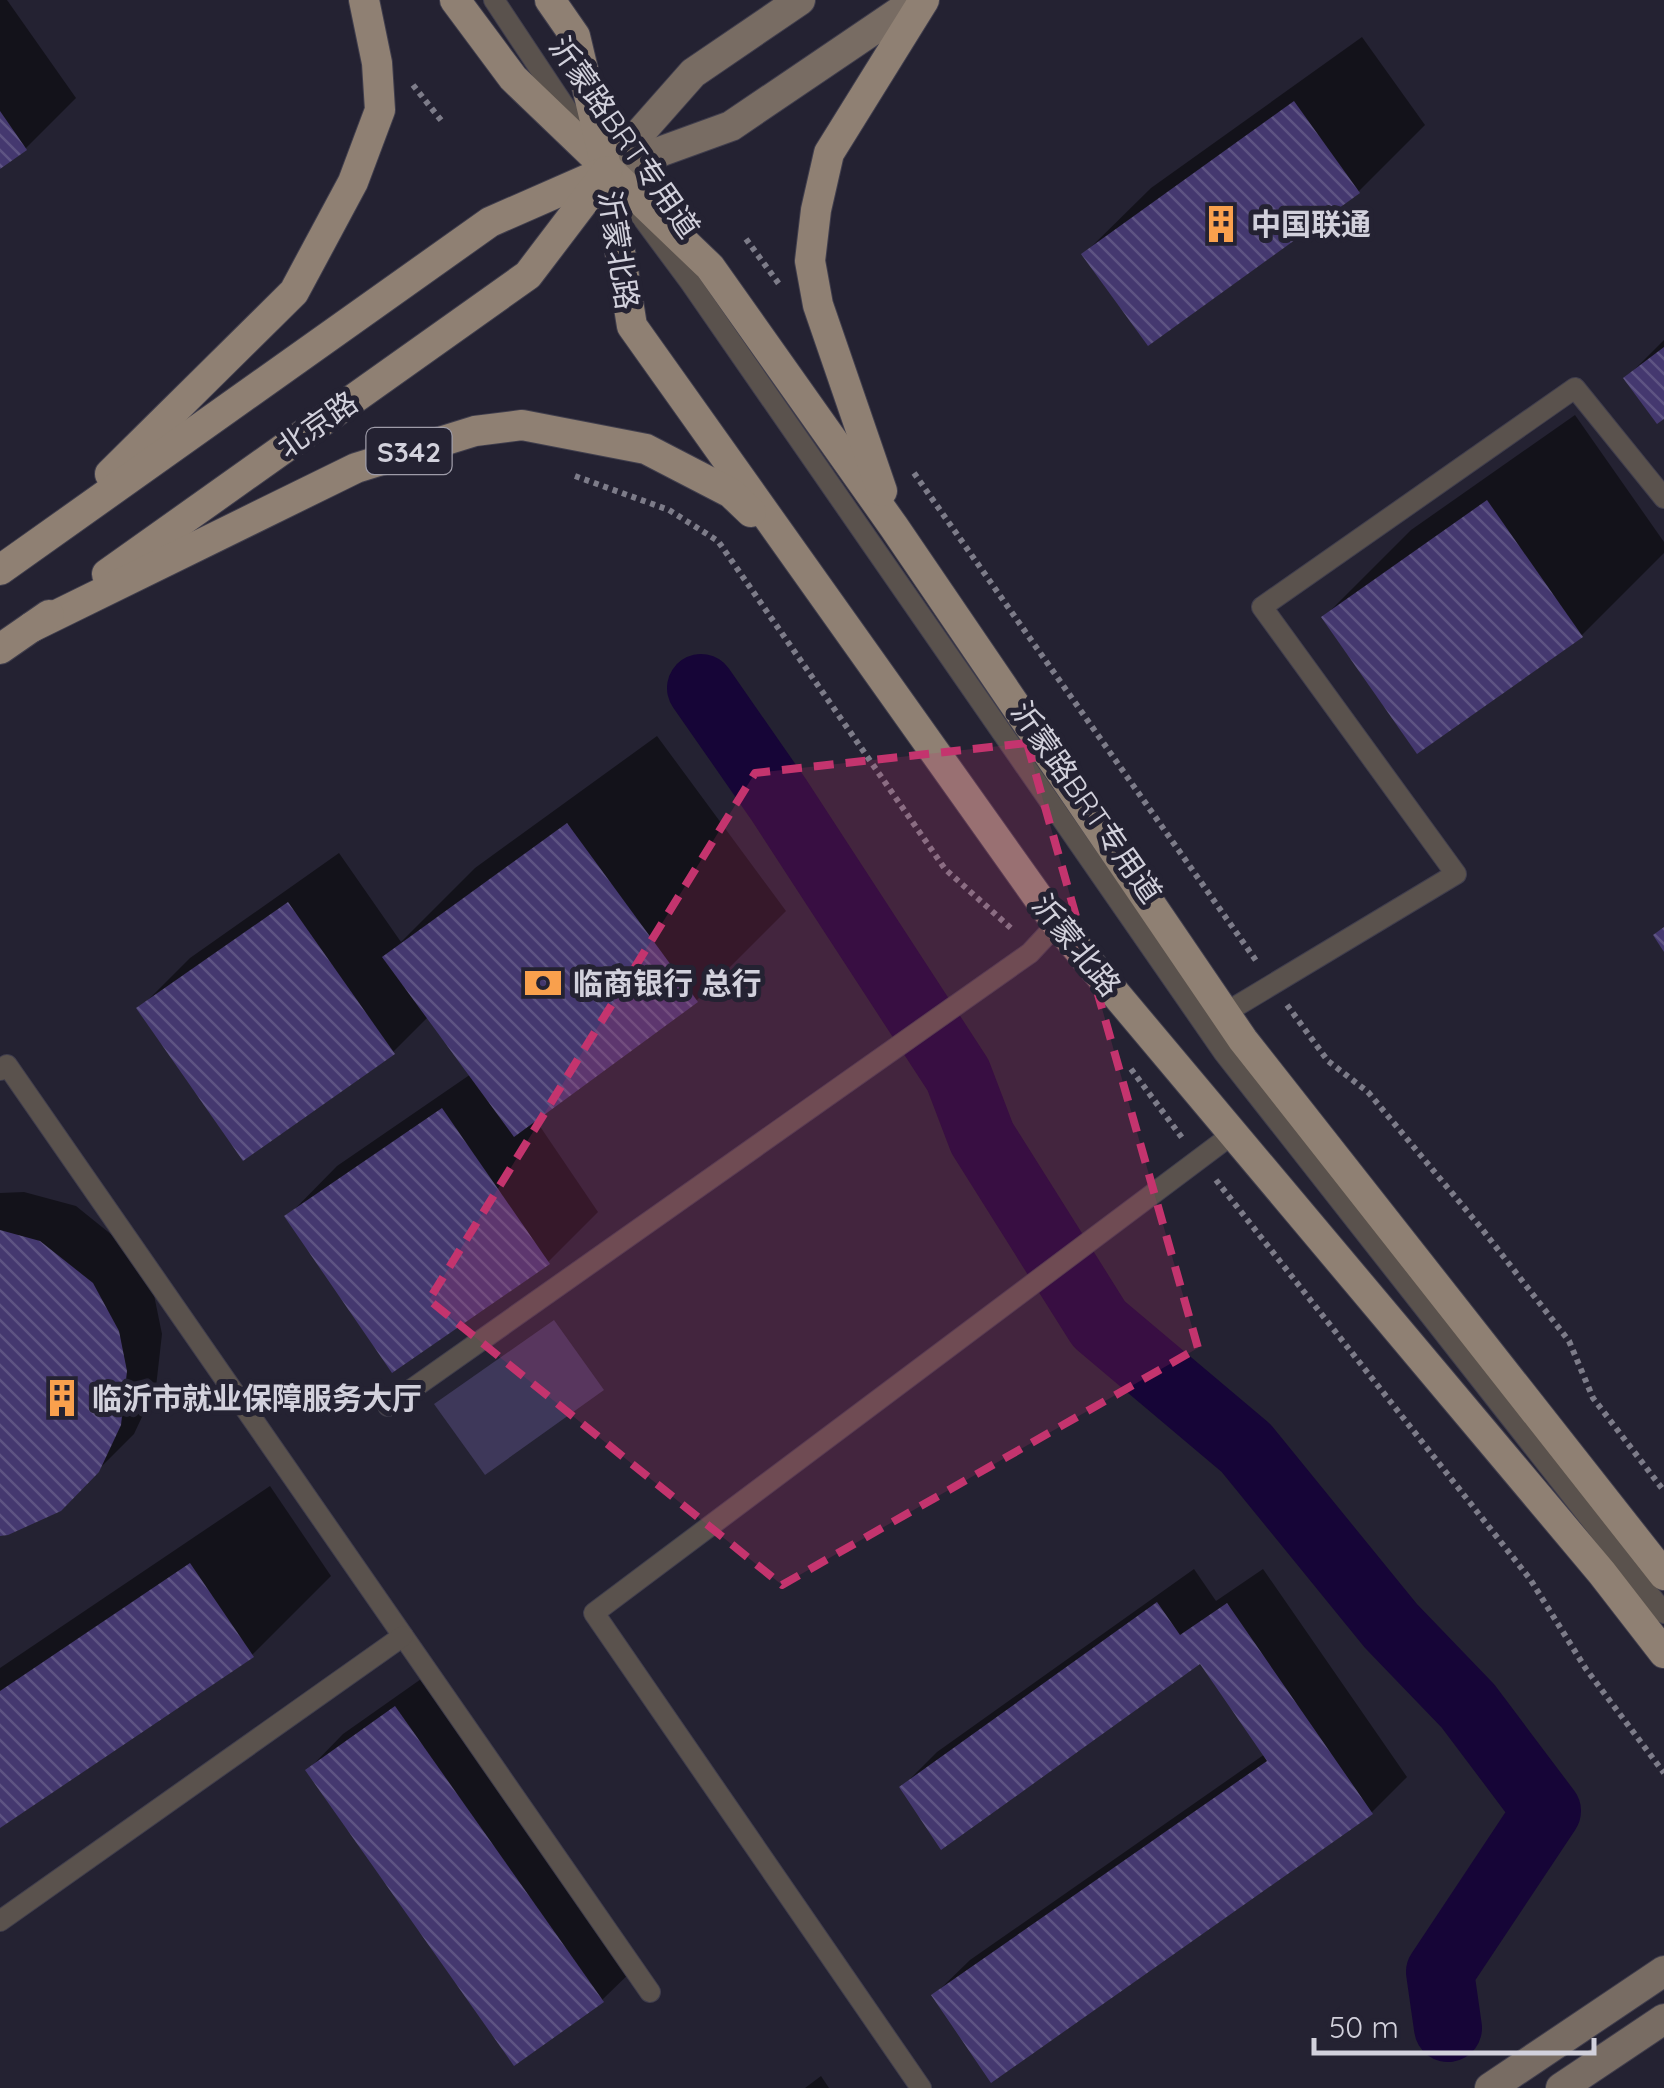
<svg xmlns="http://www.w3.org/2000/svg" width="1664" height="2088" font-family="Quicksand,'Noto Sans SC',sans-serif">
<defs>
<pattern id="building-back-hatch" width="6" height="6" patternUnits="userSpaceOnUse" patternTransform="scale(2.5)"><rect width="6" height="6" fill="#44386f"/><path d="M-1 5l2 2M0 0l6 6M5-1l2 2" fill="none" stroke="#5e5483"/></pattern>
</defs>
<rect width="100%" height="100%" fill="#242232"/>
<path fill="#3e385a" d="M554 1320 604 1390 485 1475 434 1404Z"/>
<g fill="#0007">
<path d="M0 0H7L76 98 26 148 0 166Z"/>
<path d="M1362 37 1425 125 1359 191 1148 343 1084 254 1151 188Z"/>
<path d="M1664 340V416L1626 378Z"/>
<path d="M1575 415 1664 542V553L1582 635 1324 617 1411 530Z"/>
<path d="M657 736 786 911 697 1000 535 1119 598 1212 548 1262 287 1217 337 1166 471 1074 429 1016 393 1052 140 1008 190 958 339 853 401 942 475 868Z"/>
<path d="M24 1192 76 1206 128 1248 154 1295 162 1334 156 1387 134 1434 59 1509 0 1533V1193Z"/>
<path d="M270 1486 331 1576 252 1655 0 1825V1668Z"/>
<path d="M1194 1569 1216 1601 1263 1569 1407 1777 1372 1812 934 1995 970 1960 1265 1754 1201 1661 902 1787 937 1752Z"/>
<path d="M431 1672 638 1965 602 2000 308 1770 343 1734Z"/>
<path d="M821 2076 829 2088H805Z"/>
</g>
<g fill="none" stroke-linecap="round" stroke-linejoin="round">
<path stroke="#160537" stroke-width="68" d="M701 688 779 800 958 1075 982 1138 1099 1324 1246 1448 1391 1626 1468 1706 1547 1811 1440 1972 1448 2028"/>
</g>
<g fill="url(#building-back-hatch)">
<path d="M1294 101 1360 193 1148 346 1081 254Z"/>
<path d="M0 111 27 150 0 169Z"/>
<path d="M1664 347V419L1657 424 1623 378Z"/>
<path d="M1487 500 1583 637 1417 754 1321 617Z"/>
<path d="M567 823 698 1002 514 1137 382 957Z"/>
<path d="M288 902 395 1054 243 1161 136 1008Z"/>
<path d="M1664 927V952L1653 935Z"/>
<path d="M442 1108 550 1264 392 1373 284 1216Z"/>
<path d="M0 1230 40 1241 93 1283 119 1331 127 1371 121 1425 99 1472 61 1511 8 1535 0 1536Z"/>
<path d="M190 1563 254 1657 0 1828V1691Z"/>
<path d="M1157 1602 1180 1635 1227 1603 1373 1814 991 2083 931 1995 1267 1761 1200 1664 941 1850 899 1787Z"/>
<path d="M395 1706 604 2002 514 2066 305 1770Z"/>
</g>
<g fill="none" stroke-linecap="round" stroke-linejoin="round">
<g stroke="#403e4d" stroke-width="22">
<g id="lane">
<path d="M494 0 581 131"/>
<path d="M641 216 690 282 1224 1053 1664 1613"/>
<path d="M1225 1013 1456 874 1262 607 1575 388 1664 498"/>
<path d="M0 1070 7 1065 650 1992"/>
<path d="M388 1406 1030 953 1057 924"/>
<path d="M0 1921 403 1636"/>
<path d="M921 2088 594 1613 1234 1133"/>
</g>
</g>
<g stroke="#403e4d" stroke-width="32">
<g id="secondary">
<path d="M609 168 693 73 800 0"/>
<path d="M607 171 731 126 917 0"/>
<path d="M1490 2088 1664 1971"/>
<path d="M1561 2088 1664 2019"/>
</g>
</g>
<g stroke="#403e4d" stroke-width="32">
<g id="primary">
<path d="M455 0 513 78 710 267 894 527 1243 1040 1664 1575"/>
<path d="M550 0 575 36 607 171 632 326 1057 924 1602 1573 1664 1653"/>
<path d="M110 474 294 292 353 182 380 110 377 63 364 0"/>
<path d="M882 491 818 305 810 261 816 210 829 153 924 0"/>
<path d="M0 570 490 222 604 172"/>
<path d="M107 574 528 275 607 171"/>
<path d="M32 627 356 468 475 431 522 425 646 449 731 493 751 512"/>
<path d="M0 649 49 615"/>
</g>
</g>
<g stroke="#7d7c89" stroke-width="6" stroke-dasharray="5 5" stroke-linecap="butt">
<path d="M413 85 444 124"/>
<path d="M746 239 779 284"/>
<path d="M914 473 1257 962"/>
<path d="M575 476 669 510 718 541 945 869 1013 930"/>
<path d="M1287 1005 1328 1061 1368 1092 1482 1229 1569 1341 1593 1398 1664 1491"/>
<path d="M1131 1069 1183 1139"/>
<path d="M1216 1180 1530 1579 1586 1669 1664 1773"/>
</g>
<use href="#lane" stroke="#5a524d" stroke-width="20"/>
<use href="#secondary" stroke="#786c63" stroke-width="30"/>
<use href="#primary" stroke="#8f8073" stroke-width="30"/>
</g>
<path fill="#c4346e" fill-opacity="0.2" stroke="#c4346e" stroke-width="8" stroke-dasharray="20 12" stroke-linejoin="round" d="M1027 743 1198 1348 782 1585 429 1300 755 773Z"/>
<defs>
<g id="building-bare" transform="scale(3)"><path d="M-4-6H4V6H1V3H-1V6H-4ZM-2.5-4.3h1.7v1.8h-1.7ZM.8-4.3h1.7v1.8H.8ZM-2.5-1h1.7V.8h-1.7ZM.8-1h1.7V.8H.8Z" fill="#f9a04d" stroke="#242232" stroke-width="2.5" paint-order="stroke"/></g>
<g id="bank-bare" transform="scale(3)"><path d="M-6-4H6V4H-6ZM0-2.3a2.3 2.3 0 1 0 0 4.6a2.3 2.3 0 1 0 0-4.6Z" fill="#f9a04d" stroke="#242232" stroke-width="2.5" paint-order="stroke"/></g>
</defs>
<g fill-rule="evenodd">
<use href="#building-bare" x="1221" y="224"/>
<use href="#bank-bare" x="543" y="983"/>
<use href="#building-bare" x="62" y="1398"/>
</g>
<g text-anchor="middle" dominant-baseline="central" stroke-width="10" stroke-linejoin="round" paint-order="stroke">
<rect fill="#242232" stroke="#9e9ca9" stroke-width="2.5" x="366.5" y="428" width="85" height="46" rx="8"/>
<g font-size="28" font-weight="bold" fill="#d2d1dc">
<text x="409" y="451">S342</text>
</g>
<g font-size="30" fill="#d2d1dc" stroke="#242232">
<text transform="translate(625 137) rotate(55)">沂蒙路BRT专用道</text>
<text transform="translate(619 250) rotate(81)">沂蒙北路</text>
<text transform="translate(317 424) rotate(-35)">北京路</text>
<text transform="translate(1087 802) rotate(55)">沂蒙路BRT专用道</text>
<text transform="translate(1077 945) rotate(51)">沂蒙北路</text>
</g>
<g font-size="30" font-weight="bold" fill="#d2d1dc" stroke="#242232" text-anchor="start">
<text x="1251" y="224">中国联通</text>
<text x="573" y="983">临商银行 总行</text>
<text x="92" y="1398">临沂市就业保障服务大厅</text>
</g>
</g>
<path d="M1314 2038v15h280v-15" fill="none" stroke="#d2d1dc" stroke-width="5"/>
<text x="1329" y="2038" font-size="30" fill="#d2d1dc" stroke="#242232" stroke-width="8" paint-order="stroke">50 m</text>
</svg>
